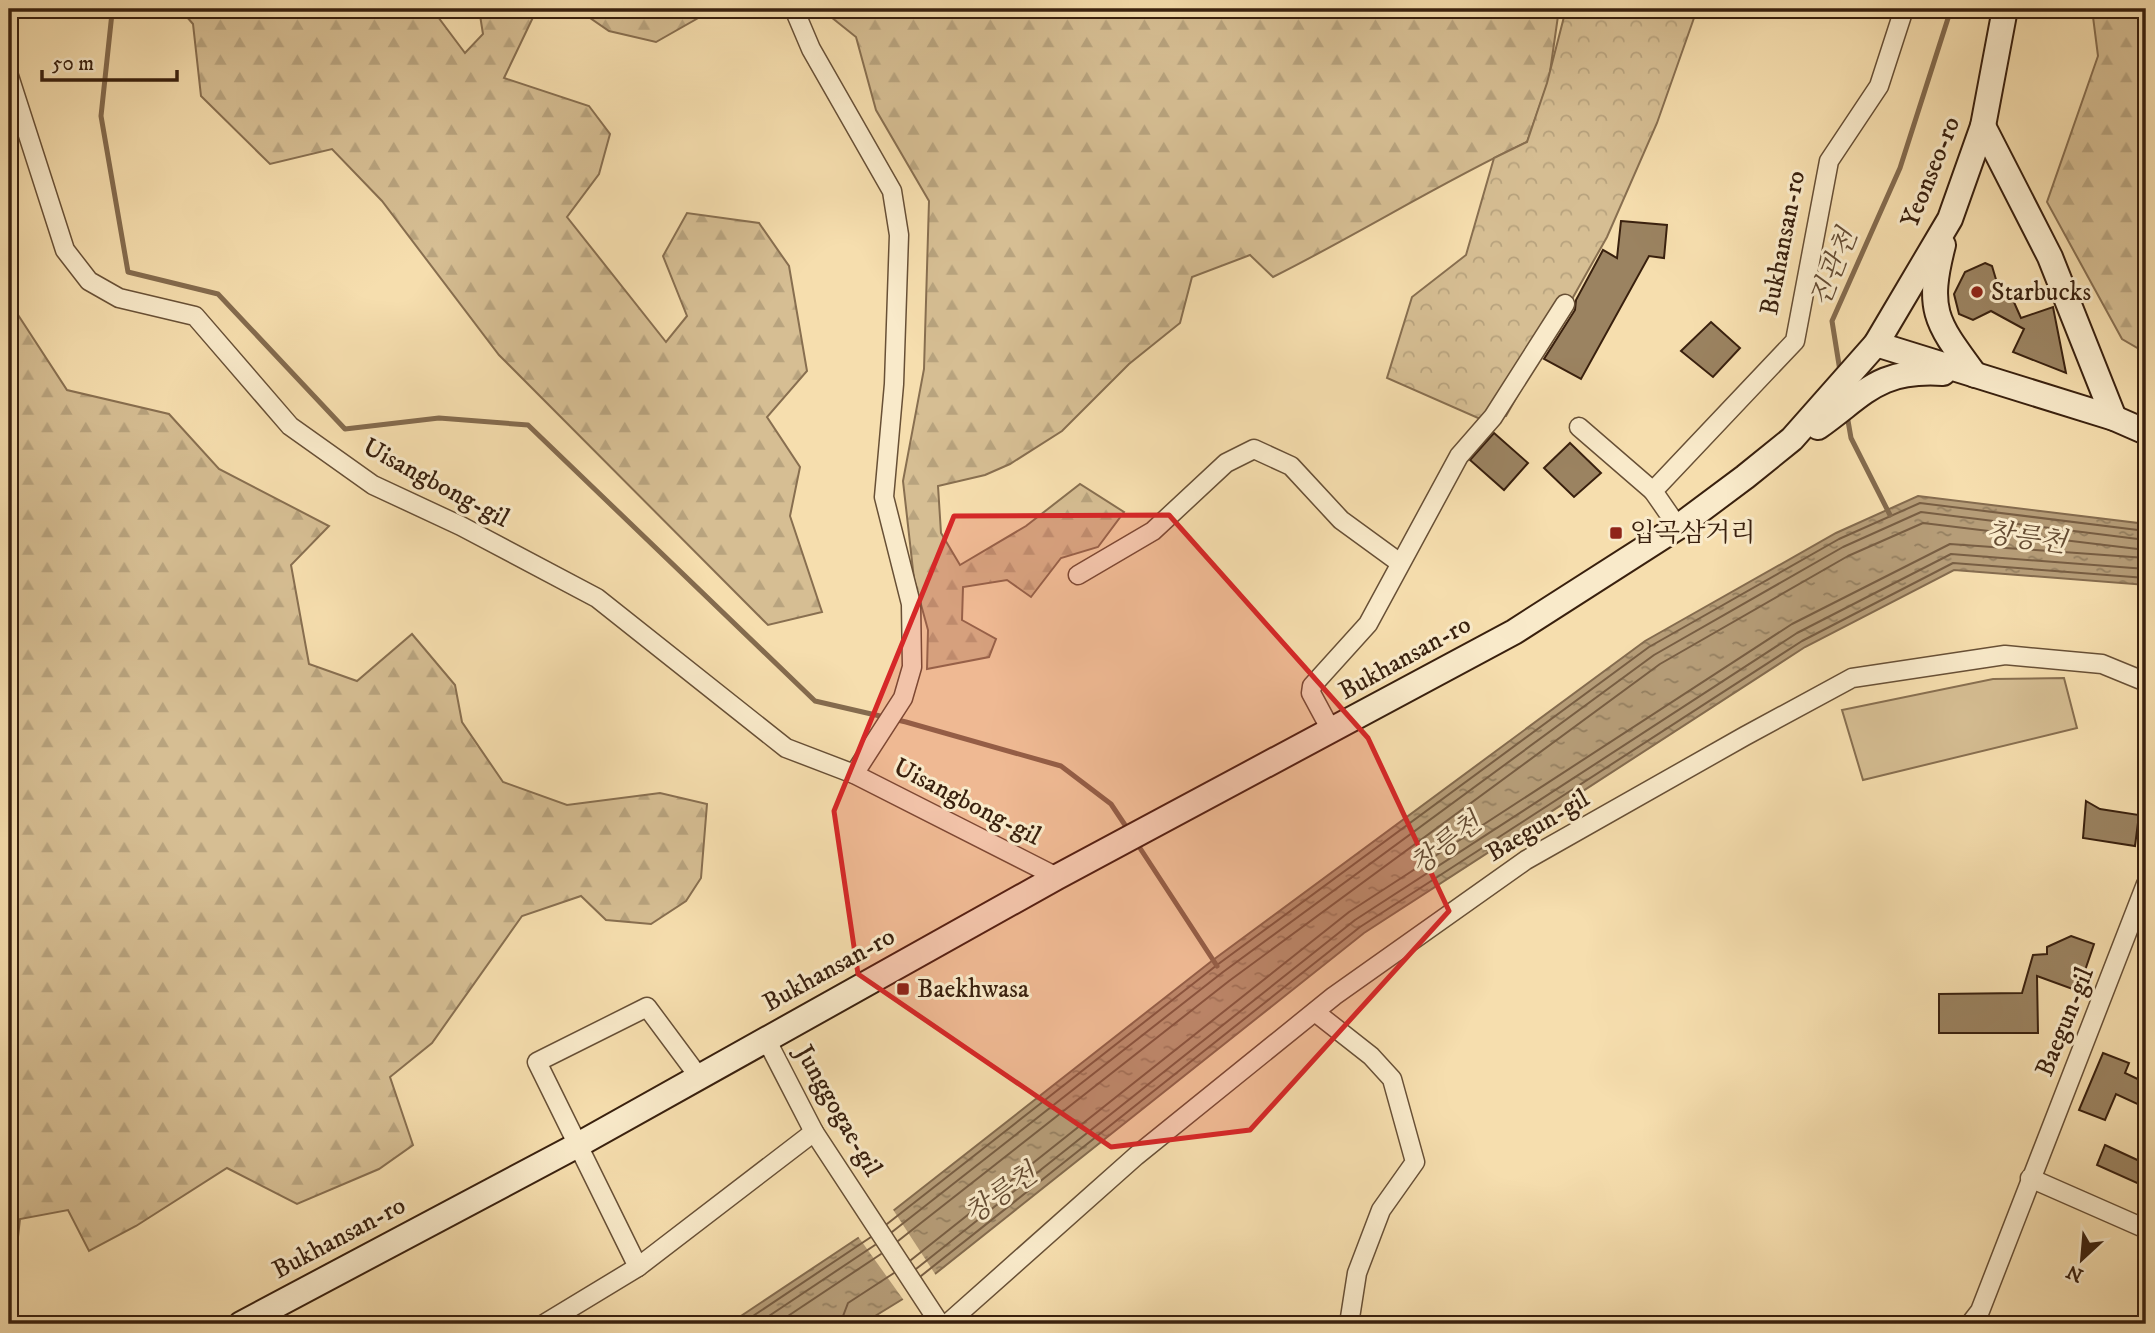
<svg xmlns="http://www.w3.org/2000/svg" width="2155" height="1333" font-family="'IM FELL DW Pica','Noto Serif KR',serif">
<defs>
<pattern id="forest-firs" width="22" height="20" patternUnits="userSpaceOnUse" patternTransform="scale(1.75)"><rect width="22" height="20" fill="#d6be93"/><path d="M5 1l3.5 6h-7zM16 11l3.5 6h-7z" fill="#b8a37e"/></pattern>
<pattern id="park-crowns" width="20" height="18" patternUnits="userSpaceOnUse" patternTransform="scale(1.75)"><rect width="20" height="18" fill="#d6be93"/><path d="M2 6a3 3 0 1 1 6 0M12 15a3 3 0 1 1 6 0" fill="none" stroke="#b8a37e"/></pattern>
<pattern id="water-ripples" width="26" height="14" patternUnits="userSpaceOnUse" patternTransform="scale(1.75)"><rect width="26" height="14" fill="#b69d78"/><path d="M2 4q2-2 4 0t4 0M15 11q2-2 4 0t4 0" fill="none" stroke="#958061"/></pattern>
</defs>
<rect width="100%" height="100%" fill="#f6deae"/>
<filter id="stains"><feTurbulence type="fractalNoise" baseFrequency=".00286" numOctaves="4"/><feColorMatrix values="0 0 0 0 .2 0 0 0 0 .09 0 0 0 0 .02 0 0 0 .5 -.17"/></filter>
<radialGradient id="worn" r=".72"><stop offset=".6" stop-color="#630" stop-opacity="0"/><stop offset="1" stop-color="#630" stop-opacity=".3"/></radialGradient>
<path fill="#d6be93" stroke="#886f50" stroke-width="2" d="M2064 678 2077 728 1863 780 1842 710 1993 679Z"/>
<g fill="url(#forest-firs)" stroke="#886f50" stroke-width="2">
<path d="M180 9H432L465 53 483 34 479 9H537L504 78 589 106 610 134 599 174 567 217 666 342 687 316 663 256 687 213 759 223 789 266 807 371 767 417 800 467 790 516 822 612 768 625 499 355 382 201 332 149 270 164 201 96 193 24Z"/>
<path d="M577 9H714L656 42 609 31Z"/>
<path d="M821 9H1559L1549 79 1527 142C1440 183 1359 234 1273 277L1250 255 1192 277 1180 323 1129 364 1062 431 1010 464 985 475 938 486 941 533 960 565 1026 526 1080 484 1124 512 1098 547 1061 558 1031 597 1007 580 963 587 962 620 996 639 989 657 927 669 928 630 914 579 903 481 924 369 929 201 876 110 856 37Z"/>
<path d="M2092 9H2146V353L2122 339 2047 202 2098 56Z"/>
<path d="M9 301 67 390 169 414 219 469 329 526 291 565 309 664 357 681 412 634 455 685 462 722 503 782 567 805 660 793 707 804 701 878 686 901 651 924 606 920 581 896 522 916 432 1043 390 1077 413 1145 379 1169 297 1204 227 1168 136 1226 89 1251 68 1210 20 1219 15 1264 9 1265Z"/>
</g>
<path fill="url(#park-crowns)" stroke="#886f50" stroke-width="2" d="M1566 9H1688L1694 18 1657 123 1607 237 1506 416 1478 418 1387 378 1412 297 1466 255 1494 158 1527 142 1547 83Z"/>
<path fill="url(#water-ripples)" stroke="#846b4e" stroke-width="2" d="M1918 496 2146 524V585L1954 570 1805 647 1364 933 906 1297 862 1324H729L861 1236 1213 960 1645 641 1836 533Z"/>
<path fill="#f6deae" d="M892 1208 937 1277 905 1302 857 1235Z"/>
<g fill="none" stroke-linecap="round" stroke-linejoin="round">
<g stroke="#785e43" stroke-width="2">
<path d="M887 1224 1217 965 1649 647 1839 539 1920 503 2146 531"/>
<path d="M892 1232 1223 972 1654 655 1843 547 1921 512 2146 540"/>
<path d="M898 1241 1229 981 1660 664 1848 556 1923 523 2146 550"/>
<path d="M911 1260 1349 912 1792 624 1950 544 2146 558"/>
<path d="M916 1269 1355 920 1797 633 1951 554 2146 569"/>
<path d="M921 1276 1360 927 1802 641 1953 563 2146 578"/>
<path d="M741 1324 871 1237"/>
<path d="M757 1324 875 1245"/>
<path d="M776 1324 881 1254"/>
<path d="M840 1324 848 1303 894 1273"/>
</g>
<g stroke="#846b4e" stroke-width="5">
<path d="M109 9 112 13 101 116 128 272 218 294 345 429 439 418 528 425 815 701 906 722 1061 766 1111 804 1129 831"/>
<path d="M1840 371 1832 321 1900 168 1951 9"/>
<path d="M1847 415 1851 438 1890 515"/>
<path d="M1136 842 1217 966"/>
</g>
</g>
<g fill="#9b8361" stroke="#39200e" stroke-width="2">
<path d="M1621 221 1667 225 1664 258 1649 256 1581 379 1544 359 1575 310 1576 300 1603 250 1617 258Z"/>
<path d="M1985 263 1992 266 2000 293 2009 291 2021 318 2053 307 2066 373 2013 352 2024 329 1991 311 1973 320 1959 314 1954 294 1965 272Z"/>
<path d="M1711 322 1740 348 1713 377 1681 351Z"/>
<path d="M1494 433 1528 463 1504 490 1470 460Z"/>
<path d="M1570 443 1601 473 1574 497 1544 468Z"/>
<path d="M2086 801 2100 809 2139 815 2135 846 2083 838Z"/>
<path d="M2071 936 2094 944 2078 991 2037 976 2038 1033H1939V994L2022 993 2033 955 2047 954V947Z"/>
<path d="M2103 1053 2129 1063 2125 1073 2146 1083V1108L2116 1094 2105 1120 2079 1110Z"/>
<path d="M2105 1145 2146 1164V1187L2097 1165Z"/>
</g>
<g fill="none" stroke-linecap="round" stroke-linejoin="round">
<g stroke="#685036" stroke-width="21">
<g id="street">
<path d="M794 9 811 49 892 191 899 235 894 384 884 497 911 604 912 667 903 698 854 774"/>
<path d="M9 76 65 250 89 281 119 298 195 316 290 426 373 485 461 526 597 598 786 748 854 774 1057 877"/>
<path d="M1579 427 1653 491"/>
<path d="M1678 527 1653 491 1795 341 1829 161 1879 86 1904 9"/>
<path d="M1078 575 1153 531 1226 463 1254 449 1291 466 1341 520 1400 563"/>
<path d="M1332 732 1311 693 1312 686 1368 624 1459 456 1493 417 1565 304"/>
<path d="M1315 1012 1371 1056 1392 1079 1415 1162 1381 1210 1357 1273 1349 1324"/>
<path d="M766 1039 814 1132 940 1324"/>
<path d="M2030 1178 2146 1229"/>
<path d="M638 1267 537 1062 647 1007 699 1077"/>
<path d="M544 1324 638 1267 814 1132"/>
<path d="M947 1324 1136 1156 1334 996 1526 860 1745 736 1852 678 2005 655 2102 664 2146 682"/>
<path d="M1970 1324 1980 1311 2146 884"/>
</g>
</g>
<g stroke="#39200e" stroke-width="28">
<g id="secondary">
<path d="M1983 126 2050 257 2114 418"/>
<path d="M1943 245C1926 311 1936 322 1975 375"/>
<path d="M1876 344 2114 418 2146 432"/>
<path d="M1818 427C1866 393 1878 369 1943 373"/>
<path d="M241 1324 576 1146 1057 877 1514 632 1678 527 1745 477 1792 439 1876 344 1950 219 1983 126 2005 9"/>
</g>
</g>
<use href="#street" stroke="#f9eaca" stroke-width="18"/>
<use href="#secondary" stroke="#f9eaca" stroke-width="24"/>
</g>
<path fill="#d62828" fill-opacity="0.2" stroke="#d62828" stroke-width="5" stroke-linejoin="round" d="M1169 515 1368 738 1449 911 1250 1130 1111 1147 858 974 834 811 954 516Z"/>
<g fill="#8f2418" stroke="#f9eaca" stroke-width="2.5">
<circle cx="1977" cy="292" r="7"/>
<rect x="1609" y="526" width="14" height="14" rx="3.5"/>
<rect x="896" y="982" width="14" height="14" rx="3.5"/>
</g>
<g text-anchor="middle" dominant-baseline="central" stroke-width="6" stroke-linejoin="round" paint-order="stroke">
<g font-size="26" fill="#39200e" stroke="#f9eaca">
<text transform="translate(1931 172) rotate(-68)">Yeonseo-ro</text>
<text transform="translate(1783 243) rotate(-79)">Bukhansan-ro</text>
<text transform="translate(436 483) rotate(28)">Uisangbong-gil</text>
<text transform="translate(1405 658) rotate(-29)">Bukhansan-ro</text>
<text transform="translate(967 802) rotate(27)">Uisangbong-gil</text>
<text transform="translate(1538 826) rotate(-31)">Baegun-gil</text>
<text transform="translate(829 970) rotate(-29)">Bukhansan-ro</text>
<text transform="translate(2065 1022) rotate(-68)">Baegun-gil</text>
<text transform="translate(838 1111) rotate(60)">Junggogae-gil</text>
<text transform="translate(339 1238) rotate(-28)">Bukhansan-ro</text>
</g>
<g font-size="26" fill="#39200e" stroke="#f9eaca" text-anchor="start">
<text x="1991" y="292">Starbucks</text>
<text x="1630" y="533">입곡삼거리</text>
<text x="917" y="989">Baekhwasa</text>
</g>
<g font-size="28" font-style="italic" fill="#654c33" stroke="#f9eaca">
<text transform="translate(1834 268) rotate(-68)">진관천</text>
<text transform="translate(2026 538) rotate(8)">창릉천</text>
<text transform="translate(1446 844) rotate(-38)">창릉천</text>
<text transform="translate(1001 1194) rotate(-35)">창릉천</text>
</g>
</g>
<rect width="2155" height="1333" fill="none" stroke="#f6deae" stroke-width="35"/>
<rect x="10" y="10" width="2134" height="1312" fill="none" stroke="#39200e" stroke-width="3.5"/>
<rect x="18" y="18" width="2120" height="1298" fill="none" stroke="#39200e" stroke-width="2"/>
<g transform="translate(2082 1259) rotate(206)" stroke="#f9eaca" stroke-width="5" paint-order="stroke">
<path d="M0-5L12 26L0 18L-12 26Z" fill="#39200e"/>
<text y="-10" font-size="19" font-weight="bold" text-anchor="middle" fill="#39200e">N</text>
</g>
<path d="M42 70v10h135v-10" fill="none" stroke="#39200e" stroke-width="3.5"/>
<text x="52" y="70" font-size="21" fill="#39200e" stroke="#f9eaca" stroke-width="5" paint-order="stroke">50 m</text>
<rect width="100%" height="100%" filter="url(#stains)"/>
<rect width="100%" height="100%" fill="url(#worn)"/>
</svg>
